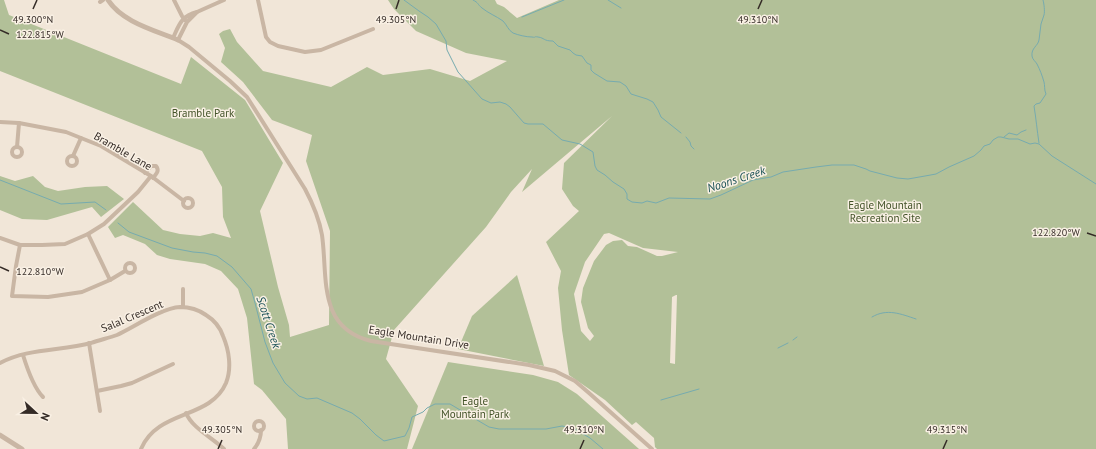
<svg xmlns="http://www.w3.org/2000/svg" width="1096" height="449" font-family="'PT Sans',sans-serif">
<rect width="100%" height="100%" fill="#f1e6d8"/>
<g fill="#b2c098" fill-rule="evenodd">
<path d="M0 0H4L9 15 181 84 191 57 245 100 283 163 260 211 278 287 289 325 290 337 329 325 330 231 306 161 312 135 272 120 243 82 221 62 225 48 219 34 223 31 230 29 237 42 263 71 331 87 367 67 383 75 430 69 470 81 507 61 466 53 416 31 394 9 388 0H495L497 4 504 7 517 18 559 0H1096V449H657L655 447 654 438 636 422 632 425 605 400 569 375 562 330 558 288 561 271 546 242 579 211 573 206 562 189 564 163 612 116 522 192 532 169 511 192 486 227 394 330 386 359 418 406 407 449H288L286 419 262 390 254 384 247 318 238 289 221 271 205 264 170 259 157 255 145 244 123 235 115 238 108 227 133 202 163 230 180 234 200 236 213 233 231 238 223 217 222 187 202 151 0 71ZM609 233 643 248 678 252 662 256H657L637 247 628 246 622 240 613 241 606 245 594 261 583 288 581 302 588 328 594 336 590 341 581 331 574 294 585 262 604 234ZM676 295H677L675 364 670 363 672 297Z"/>
<path d="M0 176 15 181 33 176 45 187 58 191 85 187 107 186 124 199 101 217 92 207 47 220 22 219 0 210Z"/>
<path d="M517 275 544 366 458 349 472 316Z"/>
<path d="M448 362 533 375 558 382 577 394 639 449H412Z"/>
</g>
<g fill="none" stroke-linecap="round" stroke-linejoin="round">
<g stroke="#76abaf" stroke-width="1">
<path d="M404 0 419 11 428 17 436 24 446 41 447 50 458 72 482 99 491 103 500 102 506 104 510 107 524 123 528 124H543L562 140 580 144 593 152 595 166 597 170 605 175 613 182 624 189 627 194V199L632 202 642 203 647 201 656 203 669 198 710 199 721 195 753 180 771 177 783 172 816 167 832 165H854L866 169 870 171 897 178 908 179 925 176 936 174 949 167 974 156 981 150 984 146 990 144 993 140 998 137H1001L1009 139H1018L1030 144 1035 143 1039 144 1052 156 1096 184"/>
<path d="M473 0C479 3 477 4 482 8 488 13 496 16 503 21 507 25 508 30 513 33 518 35 526 37 532 37 537 38 533 36 538 37 545 38 543 41 553 41L558 46 570 50 573 53 576 55 582 56 587 63 591 65V70L594 73 607 81 620 82 626 86 631 94 647 99 653 102 658 110 661 117 681 133"/>
<path d="M608 0 621 8"/>
<path d="M522 17 564 0"/>
<path d="M686 137 690 142 691 146 694 149"/>
<path d="M1004 137 1009 133 1017 135 1021 132 1026 130"/>
<path d="M1039 143C1037 130 1036 118 1034 106L1036 104 1040 103 1046 94C1044 90 1045 85 1044 82 1042 75 1040 70 1037 64 1036 62 1032 59 1032 56 1031 48 1038 46 1039 40 1040 35 1040 29 1041 24 1042 21 1043 18 1044 15 1045 12 1044 3 1043 0"/>
<path d="M0 180 61 204 95 202 106 210"/>
<path d="M118 223 129 232 172 248 193 252 205 253 217 256 232 267 251 289 255 303 265 342 273 363 285 383 299 396 307 399 317 398 352 413 360 419 376 435 384 441 405 436 409 428 412 417 423 412 427 408 435 404H450L489 427 499 429H546L562 426 573 428 590 438 603 449"/>
<path d="M872 317C887 308 901 314 916 319"/>
<path d="M793 340 797 337"/>
<path d="M778 348 788 343"/>
<path d="M661 400 699 389"/>
</g>
<g stroke="#c9b6a4" stroke-width="4">
<path d="M174 0 182 16 185 20"/>
<path d="M258 0 266 37 270 42 278 46 305 52 321 50 373 29"/>
<path d="M100 2 103 0"/>
<path d="M197 12 224 0"/>
<path d="M173 38C179 25 181 16 197 12L187 22 178 40 189 47 230 81 247 97 305 189C313 204 319 218 322 235 328 277 317 328 371 341L529 365 555 371 575 381 589 393 652 449"/>
<path d="M0 122 19 123 66 132 101 146 151 176 184 201"/>
<path d="M17 147 19 123"/>
<circle cx="17" cy="152" r="5"/>
<path d="M73 156 81 138"/>
<circle cx="72" cy="161" r="5"/>
<path d="M145 173 151 166H156C160 171 156 174 153 178"/>
<circle cx="188" cy="203" r="5"/>
<path d="M88 234 110 280"/>
<path d="M0 238 20 245H42L65 244 88 234 104 224 138 192 151 176"/>
<path d="M20 245 16 266 12 296 48 297 82 292 110 280 125 271"/>
<circle cx="130" cy="268" r="5"/>
<path d="M183 307V289"/>
<path d="M89 343 100 411"/>
<path d="M23 355C27 368 34 388 43 397"/>
<path d="M0 363C28 348 61 351 91 343 99 340 109 338 117 335 134 327 162 308 180 307 189 307 199 310 206 315 214 320 220 327 223 336 229 350 232 368 226 383 210 420 158 409 141 449"/>
<path d="M97 391 121 386 132 383 173 364"/>
<path d="M186 413C192 428 213 438 224 449"/>
<circle cx="259" cy="426" r="5"/>
<path d="M254 449C259 443 261 438 261 430"/>
</g>
<g stroke="#c9b6a4" stroke-width="5">
<path d="M108 0C122 22 154 30 178 40"/>
<path d="M0 435 22 449"/>
</g>
</g>
<path fill="none" stroke="#342b26" stroke-width="1.5" d="M33 9 37 0M396 9 399 0M758 9 762 0M0 30 9 34M1087 233 1096 236M0 267 9 271M218 449 222 440M580 449 584 440M943 449 947 440"/>
<g text-anchor="middle" dominant-baseline="central" stroke-width="3" stroke-linejoin="round" paint-order="stroke">
<g font-size="11" fill="#435329" stroke="#f9f0e4">
<text x="203" y="113">Bramble Park</text>
<text x="885" y="205">Eagle Mountain<tspan x="885" dy="13">Recreation Site</tspan></text>
<text x="475" y="401">Eagle<tspan x="475" dy="13">Mountain Park</tspan></text>
</g>
<g font-size="11" fill="#342b26" stroke="#f9f0e4">
<text transform="translate(123 151) rotate(30)">Bramble Lane</text>
<text transform="translate(132 316) rotate(-23)">Salal Crescent</text>
<text transform="translate(419 337) rotate(9)">Eagle Mountain Drive</text>
</g>
<g font-size="12" font-style="italic" fill="#1a5156" stroke="#f9f0e4">
<text transform="translate(736 179) rotate(-18)">Noons Creek</text>
<text transform="translate(269 322) rotate(72)">Scott Creek</text>
</g>
</g>
<g font-size="10" text-anchor="middle" fill="#342b26" stroke="#f9f0e4" stroke-width="3" stroke-linejoin="round" paint-order="stroke">
<text x="33" y="23">49.300°N</text>
<text x="396" y="23">49.305°N</text>
<text x="758" y="23">49.310°N</text>
<text x="40" y="38">122.815°W</text>
<text x="1056" y="236">122.820°W</text>
<text x="40" y="275">122.810°W</text>
<text x="222" y="433">49.305°N</text>
<text x="584" y="433">49.310°N</text>
<text x="947" y="433">49.315°N</text>
</g>
<g transform="translate(36 413) rotate(112)" stroke="#f9f0e4" stroke-width="3" paint-order="stroke">
<path d="M0-3L7 15L0 10L-7 15Z" fill="#342b26"/>
<text y="-6" font-size="11" font-weight="bold" text-anchor="middle" fill="#342b26">N</text>
</g>
</svg>
